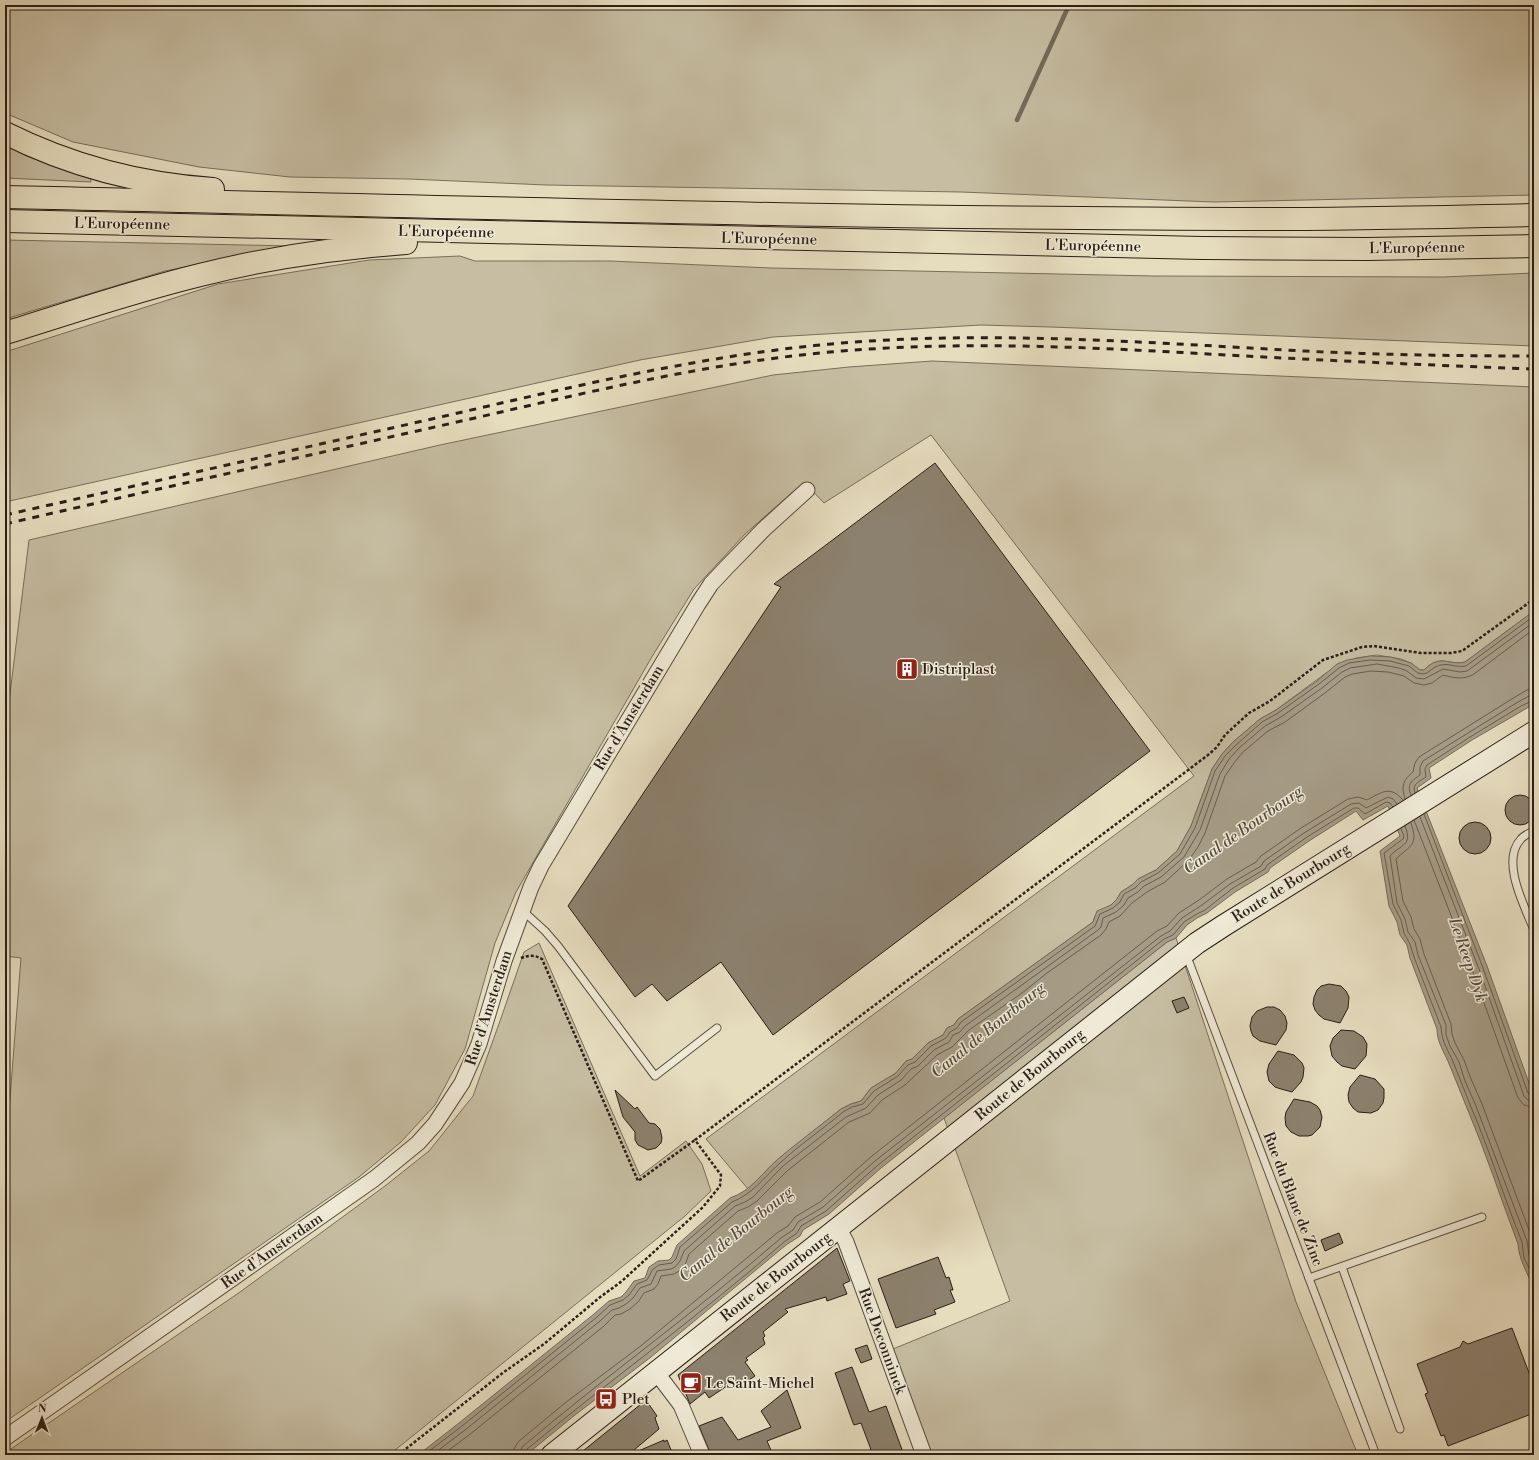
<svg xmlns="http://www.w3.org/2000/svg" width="1539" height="1460" font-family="'Libre Bodoni',serif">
<rect width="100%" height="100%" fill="#e6ddbf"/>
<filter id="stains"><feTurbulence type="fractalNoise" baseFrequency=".005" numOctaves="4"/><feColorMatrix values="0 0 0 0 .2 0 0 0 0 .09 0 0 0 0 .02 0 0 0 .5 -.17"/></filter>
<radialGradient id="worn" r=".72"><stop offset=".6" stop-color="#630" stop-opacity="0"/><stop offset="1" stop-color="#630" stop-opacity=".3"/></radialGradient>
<g fill="#c6bda2" stroke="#786e5c">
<path d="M5 5H1534V195L1214 202 961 192 546 185 409 179 290 177 199 167 73 142 5 113Z"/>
<path d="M5 144 46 163 90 173 91 182 5 178Z"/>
<path d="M5 240 293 246 165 271 5 319Z"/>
<path d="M460 256 475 261H610L771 268 1154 276 1444 277 1534 273V346L1051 327 981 325 773 337 640 360 5 502V352L218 284 369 260Z"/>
<path d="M932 361 1534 387V611L1465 662C1449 666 1440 653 1424 670H1420L1411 663 1401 659 1377 655 1356 658 1326 673 1276 710 1260 719 1233 742 1222 754 1212 769 1191 826 1177 851 1156 870 1138 879 1132 885 1121 892 1117 899 1111 905 1095 916 1093 922 958 1019 954 1025 947 1028 943 1035 928 1043 912 1059 906 1061 896 1073 871 1088 861 1101 851 1104 841 1109 777 1160 748 1189 706 1139 1194 776 931 435 824 503 804 482 745 534 694 589 653 655 516 892 495 943 465 1049 435 1105 401 1142 359 1177 5 1422V1162L21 958 5 956V734L29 540 440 445 773 375 849 367Z"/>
<path d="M1176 938 1296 1302 1358 1455H931L893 1349 1010 1301 944 1118 1167 942Z"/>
<path d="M539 943 640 1176 686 1141 702 1164 711 1191 685 1216 389 1455H5V1453L240 1292 385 1186 429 1151 473 1096 500 1021 524 952Z"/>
</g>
<path fill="#a69c86" stroke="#746a5a" d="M1534 611V704L1472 740 1429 768 1431 778 1417 788 1487 966 1534 1097V1289C1528 1274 1519 1260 1518 1244 1501 1199 1486 1153 1467 1108 1461 1094 1456 1080 1450 1066 1445 1053 1437 1043 1437 1029L1410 958 1407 945 1400 935 1397 922 1389 906 1380 851 1400 836 1388 806 1363 820 1356 811 1309 841 1270 868 1268 872 1235 892 1207 913 1197 918 1187 925 1176 938 1167 942 881 1168 829 1214 803 1230 800 1236 786 1245 651 1357 575 1415 526 1455H418L459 1423 594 1314 609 1301 621 1297 626 1292 634 1281 645 1278 649 1267 658 1261 669 1260 672 1257 677 1245 730 1198C751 1191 762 1173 778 1159 798 1142 820 1126 841 1109L851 1104 861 1101 871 1088 896 1073 906 1061 912 1059 928 1043 943 1035 947 1028 954 1025 958 1019 1093 922 1097 911 1111 905 1117 899 1121 892 1132 885 1138 879 1156 870 1177 851 1191 826 1212 769 1222 754 1233 742 1260 719 1276 710 1317 681 1337 664 1347 660 1370 656 1391 657 1411 663 1420 670H1424C1441 653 1448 666 1465 662Z"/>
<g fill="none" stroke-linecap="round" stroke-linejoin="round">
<g stroke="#685d4e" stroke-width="1">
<path d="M1415 793C1411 784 1420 781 1426 777L1425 769 1427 765 1470 737 1521 706 1534 700"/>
<path d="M1411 795C1406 784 1412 781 1420 775V767L1423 761 1518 702 1529 696 1534 695"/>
<path d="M1405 799C1401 786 1403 780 1413 772L1415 763 1419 757 1515 697 1527 690 1534 689"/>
<path d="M1424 814 1483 968 1528 1093 1531 1096 1534 1097"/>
<path d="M1420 817 1479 969 1524 1096 1528 1100 1534 1102"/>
<path d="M1414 820 1473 972 1518 1098 1524 1105 1534 1108"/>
<path d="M1411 823C1419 846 1410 845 1396 859L1403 901 1411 917 1414 929 1420 939 1424 954 1451 1024 1452 1034 1455 1043 1464 1060 1471 1079 1482 1104 1532 1238 1534 1253"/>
<path d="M1405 826C1413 846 1401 844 1390 856L1397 903 1405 919 1408 932 1415 942 1418 955 1446 1025V1035L1450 1046 1459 1062 1465 1081 1476 1106 1527 1241 1529 1256 1534 1265"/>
<path d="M1401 829 1404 836 1403 839 1384 853 1393 904 1401 920 1404 933 1410 944 1414 957 1441 1027C1442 1044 1448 1049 1454 1064 1460 1078 1465 1093 1471 1107 1490 1151 1504 1198 1522 1242L1524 1258 1534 1278"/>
<path d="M424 1455 462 1426 597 1317 610 1305 623 1300 629 1295 637 1284 647 1280 653 1269 659 1265 672 1263 676 1259 680 1247 732 1202C753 1194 764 1177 780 1163 799 1145 823 1129 843 1112L852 1107 863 1104 874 1091 898 1076 908 1065 915 1062 931 1046 946 1038 950 1032 957 1028 961 1022 1095 926 1100 914 1113 908 1120 902 1124 894 1135 888 1141 882 1158 873 1180 854 1195 828 1215 771 1225 756 1236 745 1262 722 1278 713 1319 684 1339 668 1349 663 1370 660 1390 661 1409 666 1418 673 1424 674C1430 672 1434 666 1441 665 1449 663 1457 668 1466 666L1534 616"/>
<path d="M432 1455 465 1430 600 1321 612 1310 619 1308 626 1304 633 1298 640 1288 651 1284 657 1271 671 1269 675 1267 680 1261 684 1251 735 1206 745 1202 753 1197 783 1166 846 1117 866 1108 878 1095 901 1080 911 1069 918 1066 934 1050 949 1042 953 1035 960 1032 965 1026 1098 930 1101 927 1103 918 1116 912 1124 905 1128 898 1138 892 1144 886 1161 877 1184 857 1200 830 1220 774 1229 759 1239 748 1265 726 1281 717 1322 688 1342 672 1350 668 1377 664 1399 668 1407 671 1416 678 1424 679 1443 669 1460 672 1467 671 1534 622"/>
<path d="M442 1455 469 1435 604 1326 615 1315 621 1314 630 1309 638 1302 644 1293 654 1289 658 1284 661 1276 674 1274 679 1271 685 1265 689 1254 738 1211 748 1207 757 1201 787 1171 849 1122 870 1113 882 1100 905 1085 937 1055 952 1047 969 1030 1022 993 1047 973 1101 935 1106 929 1109 922 1120 916 1132 903 1147 892 1165 882 1188 861 1198 847 1205 833 1225 776 1234 763 1243 752 1268 731 1285 722 1325 693 1345 677 1352 674 1371 671 1388 672 1404 676 1414 683 1424 685 1432 683 1443 675C1454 678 1464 680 1474 674L1534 629"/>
<path d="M513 1455 514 1449 518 1442 565 1403 642 1345 777 1233 788 1226 795 1217 820 1202 872 1156 1157 931 1167 926 1179 913 1199 900 1227 879 1256 862 1261 856 1301 828 1348 799 1358 797 1367 800C1382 792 1390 785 1403 800"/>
<path d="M519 1455 522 1447C607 1375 697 1311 781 1238L793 1230 798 1222 823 1207 875 1161 1161 936 1170 931 1182 918 1202 905 1230 884 1261 866 1264 861 1304 833 1351 804 1359 803 1366 808 1388 797 1393 799 1397 804"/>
<path d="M524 1455 526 1450C611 1379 701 1315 784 1242L797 1233 801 1226 826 1211 878 1165 1164 939 1173 935 1184 922 1195 915 1205 910 1233 888 1265 869 1267 865 1307 837 1354 808H1358L1365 814 1386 802 1390 803 1393 807"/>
</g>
<path stroke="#746a5a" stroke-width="4.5" d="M1017 120 1069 5"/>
</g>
<g fill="#8c816e" stroke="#2a1e17">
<path d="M935 463 1150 751 773 1035 721 962 667 1001 652 984 635 997 568 906 781 587 774 584Z"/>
<circle cx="1520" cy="810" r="15"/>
<circle cx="1475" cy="838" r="16"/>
<path d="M1329 984 1341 986 1346 991 1349 997 1348 1008 1340 1023 1324 1019 1319 1015 1315 1010 1313 1004 1314 997 1317 990 1321 986Z"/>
<path d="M1184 997 1189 1008 1177 1013 1172 1001Z"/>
<path d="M1267 1007H1274L1280 1010 1285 1016 1287 1023 1286 1030 1276 1045 1260 1041 1253 1036 1251 1031 1250 1026 1252 1017 1257 1011Z"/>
<path d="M1341 1030 1354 1031 1363 1037 1367 1044 1366 1056 1355 1069 1342 1066 1337 1062 1332 1056 1330 1046 1333 1038Z"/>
<path d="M1278 1051 1294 1055 1302 1063 1304 1068 1303 1077 1301 1082 1292 1092 1281 1089 1275 1087 1269 1081 1267 1072 1269 1064Z"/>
<path d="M1360 1075 1375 1079 1384 1089V1098L1383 1103 1378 1110 1371 1113 1358 1112 1353 1108 1349 1102 1348 1095 1350 1087Z"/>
<path d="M615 1090 635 1109 637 1107 649 1123 655 1124 660 1129 662 1138 661 1143 656 1148 648 1150 638 1145 635 1140V1132L623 1117Z"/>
<path d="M1294 1099 1310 1102 1317 1106 1320 1110 1322 1117 1320 1127 1312 1135 1308 1136H1299L1291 1132 1286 1126 1285 1118 1286 1112Z"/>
<path d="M1339 1233 1343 1243 1325 1251 1321 1240Z"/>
<path d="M837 1248 850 1281 843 1284 847 1294 827 1301 826 1297 785 1309 788 1312 763 1332 765 1336 763 1338 765 1344 746 1358 748 1360 745 1362 755 1376 740 1386 736 1380 709 1398 705 1392 690 1404 678 1375Z"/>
<path d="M938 1257 946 1278 949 1277 953 1290H950L955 1302 934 1310 936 1314 896 1328 878 1279Z"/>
<path d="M1512 1328 1534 1386V1413L1448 1446 1444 1435 1441 1436 1425 1394 1428 1393 1417 1364 1460 1347 1463 1341 1468 1344Z"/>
<path d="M867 1345 872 1359 861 1363 855 1349Z"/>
<path d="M852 1367 869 1412 886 1406 904 1455H873L861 1423 854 1425 853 1423 835 1373Z"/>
<path d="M787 1390 801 1428 767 1441 773 1455H711L699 1426 722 1417 738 1440 771 1427 761 1411Z"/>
<path d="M646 1400 657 1416 655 1418 659 1429 628 1455H578Z"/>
<path d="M664 1440V1442L667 1440 673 1455H629Z"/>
</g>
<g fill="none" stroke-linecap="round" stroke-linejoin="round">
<g stroke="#594e41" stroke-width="9">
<g id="service">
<path d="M1534 831C1530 833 1524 835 1521 839 1500 861 1525 907 1534 930"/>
<path d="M522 910 545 931 558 946 655 1076 717 1028"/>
<path d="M1186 954 1376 1455"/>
<path d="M1342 1267 1400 1429"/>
<path d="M1309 1278 1482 1217"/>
</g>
</g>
<g stroke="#594e41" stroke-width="17">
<g id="minor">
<path d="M838 1227 846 1242 924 1455"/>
<path d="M656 1372 681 1405 702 1455"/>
<path d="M5 1438 374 1179 418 1143 435 1124 462 1083 479 1044 504 961 531 887 541 866 698 604 711 584 726 568 764 529 807 490"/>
</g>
</g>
<g stroke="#2a1e17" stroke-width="23">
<path id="secondary" d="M552 1455 1197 943 1223 926 1534 732"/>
</g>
<g stroke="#2a1e17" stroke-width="24">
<g id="motorway">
<path d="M5 133C69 165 141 184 213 189"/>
<path d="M5 197C425 206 845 219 1265 219 1355 219 1444 217 1534 215"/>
<path d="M5 221 1202 248 1367 249 1534 246"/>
<path d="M5 333C70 313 134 291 200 275 267 258 337 248 406 243"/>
</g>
</g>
<g stroke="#2a1e17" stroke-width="2.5" stroke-dasharray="3 2" stroke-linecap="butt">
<path d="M521 958C529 955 535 955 542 959L638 1181 695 1140"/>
<path d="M398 1455 504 1372 544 1344 599 1298 622 1281 703 1207 720 1186 721 1175 695 1140 1208 755 1217 747 1225 735 1249 713 1270 701 1323 660 1362 647 1374 646 1421 653H1451L1462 651 1534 599"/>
</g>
<use href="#service" stroke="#efe9d5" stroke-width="7"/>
<use href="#minor" stroke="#efe9d5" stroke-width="15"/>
<use href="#secondary" stroke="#efe9d5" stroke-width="21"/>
<use href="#motorway" stroke="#e6ddbf" stroke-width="22"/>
<g stroke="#2a1e17" stroke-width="3" stroke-dasharray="7 7" stroke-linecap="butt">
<path d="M5 515C152 482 298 449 445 416 576 386 708 354 842 343 1003 330 1163 344 1324 352 1394 355 1464 356 1534 356"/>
<path d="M5 524C162 488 319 453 475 418 597 390 718 361 842 351 964 341 1086 347 1208 354 1316 360 1425 365 1534 369"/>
</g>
</g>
<defs>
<g id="building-square" transform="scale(1.15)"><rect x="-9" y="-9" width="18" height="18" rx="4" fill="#8f2418" stroke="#efe9d5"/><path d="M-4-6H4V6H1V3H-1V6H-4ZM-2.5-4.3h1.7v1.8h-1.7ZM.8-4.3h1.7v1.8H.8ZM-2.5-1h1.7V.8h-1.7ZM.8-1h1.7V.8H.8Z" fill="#fff"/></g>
<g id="cafe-square" transform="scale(1.15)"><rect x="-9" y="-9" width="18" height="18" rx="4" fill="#8f2418" stroke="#efe9d5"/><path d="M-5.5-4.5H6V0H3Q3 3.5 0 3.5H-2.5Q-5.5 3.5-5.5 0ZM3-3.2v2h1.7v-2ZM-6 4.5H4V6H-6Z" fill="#fff"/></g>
<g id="bus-square" transform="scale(1.15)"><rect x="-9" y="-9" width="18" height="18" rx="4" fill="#8f2418" stroke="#efe9d5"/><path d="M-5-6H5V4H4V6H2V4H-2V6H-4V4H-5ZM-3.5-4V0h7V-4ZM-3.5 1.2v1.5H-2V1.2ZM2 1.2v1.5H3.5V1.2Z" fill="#fff"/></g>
</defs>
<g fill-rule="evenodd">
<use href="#building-square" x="907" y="669"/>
<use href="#cafe-square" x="691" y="1383"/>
<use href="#bus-square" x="606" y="1399"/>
</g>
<g text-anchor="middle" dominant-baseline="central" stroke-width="3" stroke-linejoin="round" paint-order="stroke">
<g font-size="15" fill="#2a1e17" stroke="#efe9d5">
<text transform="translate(122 224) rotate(1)">L'Européenne</text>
<text transform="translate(446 232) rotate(1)">L'Européenne</text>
<text transform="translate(769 239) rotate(1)">L'Européenne</text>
<text transform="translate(1093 246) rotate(1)">L'Européenne</text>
<text transform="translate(1417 248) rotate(-1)">L'Européenne</text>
<text transform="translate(629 718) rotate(-59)">Rue d'Amsterdam</text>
<text transform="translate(1291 883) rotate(-32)">Route de Bourbourg</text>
<text transform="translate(489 1008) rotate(-72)">Rue d'Amsterdam</text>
<text transform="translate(1030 1075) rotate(-39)">Route de Bourbourg</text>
<text transform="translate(1293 1199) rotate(69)">Rue du Blanc de Zinc</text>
<text transform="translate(272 1251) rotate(-35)">Rue d'Amsterdam</text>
<text transform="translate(776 1277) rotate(-38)">Route de Bourbourg</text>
<text transform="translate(882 1341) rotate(70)">Rue Deconninck</text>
</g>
<g font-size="15" fill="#2a1e17" stroke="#efe9d5" text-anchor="start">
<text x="922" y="669">Distriplast</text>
<text x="706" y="1383">Le Saint-Michel</text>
<text x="622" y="1399">Plet</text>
</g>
<g font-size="16" font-style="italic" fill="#554a3e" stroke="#efe9d5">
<text transform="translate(1243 830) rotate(-35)">Canal de Bourbourg</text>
<text transform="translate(1468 960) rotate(71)">Le Reep Dyk</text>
<text transform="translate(988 1030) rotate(-39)">Canal de Bourbourg</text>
<text transform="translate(736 1234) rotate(-39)">Canal de Bourbourg</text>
</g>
</g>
<rect width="1539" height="1460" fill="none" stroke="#e6ddbf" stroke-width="20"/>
<rect x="6" y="6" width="1527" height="1448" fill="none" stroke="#2a1e17" stroke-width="2"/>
<rect x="10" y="10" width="1519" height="1440" fill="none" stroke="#2a1e17"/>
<g transform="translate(42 1418) rotate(1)" stroke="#efe9d5" stroke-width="3" paint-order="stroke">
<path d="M0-3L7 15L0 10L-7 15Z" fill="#2a1e17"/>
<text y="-6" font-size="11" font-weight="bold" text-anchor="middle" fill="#2a1e17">N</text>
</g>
<rect width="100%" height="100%" filter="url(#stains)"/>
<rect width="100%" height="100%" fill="url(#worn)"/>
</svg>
